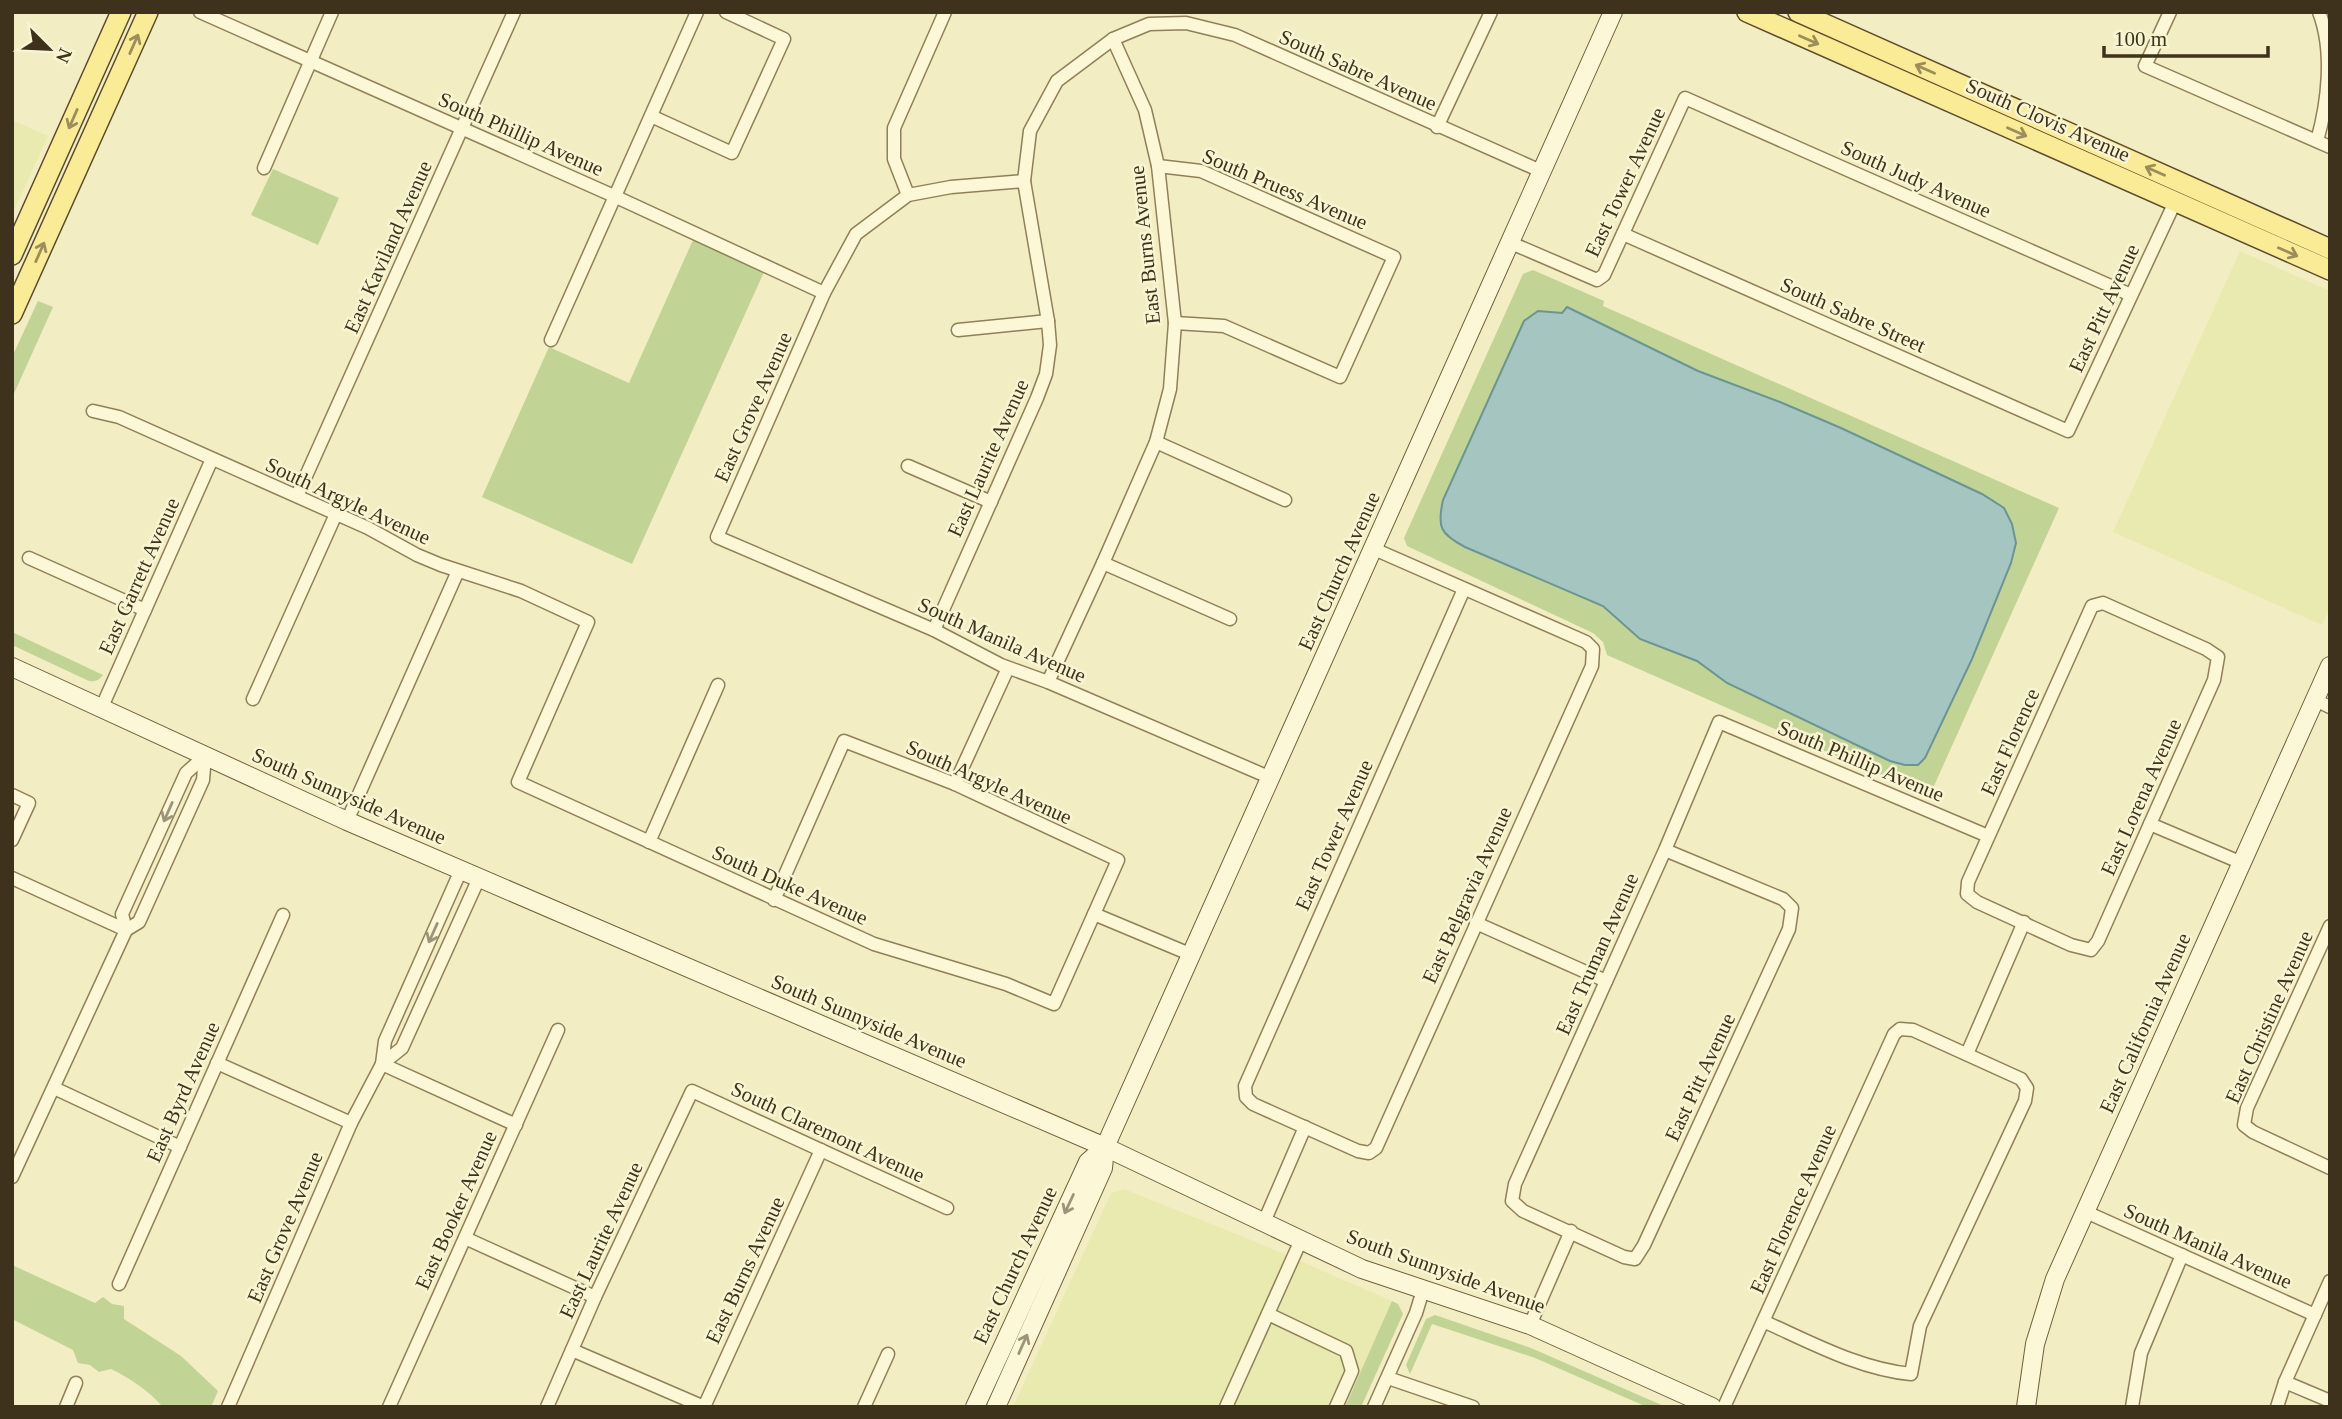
<svg xmlns="http://www.w3.org/2000/svg" width="2342" height="1419" viewBox="0 0 2342 1419" font-family="'Times New Roman',serif">
<style>
.farmland{fill:#e9eaaf}
.green{fill:#c1d395}
.water{fill:#a5c5c1;stroke:#6b9592;stroke-width:2}
.lines{fill:none;stroke-linecap:round;stroke-linejoin:round}
.street-casing{stroke:#907f57;stroke-width:15}
.secondary-casing{stroke:#725f3a;stroke-width:20}
.primary-casing{stroke:#5d4b2c;stroke-width:22}
.street{stroke:#fcf7d7;stroke-width:12}
.secondary{stroke:#fcf7d7;stroke-width:18}
.primary{stroke:#faeb97;stroke-width:19}
.oneway{stroke:#9c8e5a}
.oneway2{stroke:#9d947a}
.labels{text-anchor:middle;stroke-width:5;stroke-linejoin:round;paint-order:stroke}
.street-label{font-size:21px;fill:#3e321d;stroke:#f9f5d3}
</style>
<rect width="100%" height="100%" fill="#f3edc3"/>
<g class="farmland">
<path d="M12,120l36,16 -36,79z"/>
<path d="M2240,251l90,40v317l-8,17 -209,-93z"/>
<path d="M1124,1189l132,53 136,59 -47,106h-332l98,-214z"/>
</g>
<g class="green">
<path d="M273,169l66,29 -21,47 -67,-30z"/>
<path d="M693,240l71,32 -132,292 -150,-67 67,-150 80,36z"/>
<path d="M1533,270l71,31 -1,5 456,202 -130,289 -322,-142 -4,-13 -10,-9 -186,-87 -3,-8 119,-264z"/>
<path d="M38,301l15,6 -41,91v-41z"/>
<path d="M12,632l91,43c-4,5 -7,7 -14,6l-77,-36z"/>
<path d="M12,1265l83,38 8,-6 9,7 12,2v13l57,37 37,35 -7,16h-48c-15,-17 -32,-28 -52,-38l-12,3 -9,-7 -12,-2 -5,-13 -61,-31z"/>
<path d="M1392,1301l6,3 5,10 -42,93h-16z"/>
<path d="M1435,1315l96,33 135,59h-19l-112,-49 -103,-34 -22,50 -4,-9 20,-46z"/>
</g>
<path class="water" d="M1567,307l131,64 82,31 61,26 141,66 22,14 8,16 4,19 -5,20 -39,96 -47,99 -7,7h-13l-15,-4 -163,-78 -30,-22 -57,-22 -37,-33 -138,-59c-25,-13 -28,-20 -22,-47l81,-179 14,-10 24,2z"/>
<g class="lines">
<defs>
<g id="street">
<path d="M200,12l414,184 210,97"/>
<path d="M2170,12l-25,54 185,81"/>
<path d="M651,116l81,37 52,-114 -58,-27"/>
<path d="M1437,127l54,-115"/>
<path d="M2317,141c11,-39 17,-90 2,-129"/>
<path d="M1158,166l43,5 193,86 -54,120 -116,-51 -49,-3"/>
<path d="M264,168l68,-156"/>
<path d="M1024,181l-73,6 -43,8 -52,39 -32,59 -107,244 217,93 67,35 47,17 223,96"/>
<path d="M908,195l-14,-36v-31l51,-116"/>
<path d="M1623,234l445,197 107,-229"/>
<path d="M1511,243l86,37 7,-5 81,-177 446,197"/>
<path d="M958,330l90,-9"/>
<path d="M551,340l146,-328"/>
<path d="M93,411l26,6 249,111 49,27 24,10 80,26 67,31 -70,160 356,162 132,40 48,20 64,-144 -163,-76 -111,-43 -70,159"/>
<path d="M1156,442l129,58"/>
<path d="M908,466l83,36"/>
<path d="M297,496l217,-484"/>
<path d="M1374,549l212,93 7,7 -1,17 -216,482 -7,5 -11,-2 -105,-47 -7,-7 -1,-11 219,-497"/>
<path d="M29,558l116,52"/>
<path d="M1103,563l127,56"/>
<path d="M2103,603l103,46 12,8 -4,23 -116,261 -7,9 -20,-5 -94,-43 -10,-8 1,-12 124,-276z"/>
<path d="M934,630l103,-232 9,-24 4,-29 -2,-24 -24,-140 6,-50 27,-50 56,-42 36,-15 37,-1 49,12 308,137"/>
<path d="M1048,682l55,-119 53,-121 14,-53 5,-66 -17,-157 -13,-56 -32,-71"/>
<path d="M253,699l83,-185"/>
<path d="M2315,700l15,7"/>
<path d="M101,709l111,-250"/>
<path d="M955,784l53,-116"/>
<path d="M12,795l17,8 -17,37"/>
<path d="M347,821l111,-250"/>
<path d="M2150,824l92,39"/>
<path d="M649,842l69,-157"/>
<path d="M1665,850l118,49 9,9 -3,21 -145,316 -9,14 -11,-2 -101,-46 -11,-10 3,-17 150,-334 54,-128 269,114"/>
<path d="M461,870l-76,171 -3,23 20,-16 77,-170"/>
<path d="M12,878l114,52"/>
<path d="M1094,914l98,41"/>
<path d="M1476,923l130,58"/>
<path d="M2330,926l-83,182 -3,17 9,7 77,36"/>
<path d="M126,930l-4,-16 64,-141 19,-17"/>
<path d="M1967,1054l57,-132"/>
<path d="M217,1063l134,60"/>
<path d="M54,1088l126,59"/>
<path d="M12,1177l114,-247 13,-8 64,-142 2,-24"/>
<path d="M2086,1212l229,103"/>
<path d="M1264,1222l41,-95"/>
<path d="M465,1238l130,59"/>
<path d="M119,1284l164,-369"/>
<path d="M1268,1314l78,37 6,20 -16,36"/>
<path d="M1530,1325l41,-94"/>
<path d="M572,1350l132,57"/>
<path d="M1388,1378l85,29"/>
<path d="M2285,1382l45,19"/>
<path d="M66,1407l10,-24"/>
<path d="M228,1407l123,-284 31,-59 134,61"/>
<path d="M389,1407l169,-377"/>
<path d="M547,1407l48,-110 97,-206 255,117"/>
<path d="M704,1407l117,-257"/>
<path d="M864,1407l24,-53"/>
<path d="M1226,1407l75,-167"/>
<path d="M1374,1407l42,-94 7,-23"/>
<path d="M1724,1407l170,-373 6,-5 13,1 108,49 6,9 -2,13 -105,225 -9,48c-52,-5 -101,-32 -148,-53"/>
<path d="M2132,1407l9,-54 41,-98"/>
<path d="M2277,1407l8,-25 45,-101"/>
</g>
<g id="secondary">
<path d="M12,667l335,154 758,326 257,122 168,56 182,82"/>
<path d="M975,1407l113,-245 17,-15"/>
<path d="M996,1407l107,-239 2,-21 508,-1135"/>
<path d="M2026,1407l9,-63 20,-65 275,-613"/>
</g>
<g id="primary">
<path d="M1747,12l583,258"/>
<path d="M1798,12l532,237"/>
<path d="M12,255l109,-243"/>
<path d="M12,314l136,-302"/>
</g>
</defs>
<use href="#street" class="street-casing"/>
<use href="#secondary" class="secondary-casing"/>
<use href="#primary" class="primary-casing"/>
<use href="#street" class="street"/>
<use href="#secondary" class="secondary"/>
<use href="#primary" class="primary"/>
</g>
<defs><path id="oneway-shaft" d="M-6 0H5M1.5-3L5.5 0L1.5 3" fill="none" stroke-width="1.6" stroke-linecap="round" stroke-linejoin="round" transform="scale(1.75)"/></defs>
<g class="oneway">
<use href="#oneway-shaft" transform="translate(1809 40) rotate(24)"/>
<use href="#oneway-shaft" transform="translate(134 44) rotate(-66)"/>
<use href="#oneway-shaft" transform="translate(1925 69) rotate(-156)"/>
<use href="#oneway-shaft" transform="translate(73 119) rotate(114)"/>
<use href="#oneway-shaft" transform="translate(2017 132) rotate(24)"/>
<use href="#oneway-shaft" transform="translate(2155 171) rotate(-156)"/>
<use href="#oneway-shaft" transform="translate(40 252) rotate(-66)"/>
<use href="#oneway-shaft" transform="translate(2288 252) rotate(24)"/>
</g>
<g class="oneway2">
<use href="#oneway-shaft" transform="translate(168 812) rotate(114)"/>
<use href="#oneway-shaft" transform="translate(433 933) rotate(114)"/>
<use href="#oneway-shaft" transform="translate(1069 1204) rotate(115)"/>
<use href="#oneway-shaft" transform="translate(1023 1344) rotate(-66)"/>
</g>
<g class="labels">
<g class="street-label">
<text transform="translate(1358 70) rotate(24)" y="7">South Sabre Avenue</text>
<text transform="translate(2048 120) rotate(24)" y="7">South Clovis Avenue</text>
<text transform="translate(521 134) rotate(24)" y="7">South Phillip Avenue</text>
<text transform="translate(1916 179) rotate(24)" y="7">South Judy Avenue</text>
<text transform="translate(1625 182) rotate(-65)" y="7">East Tower Avenue</text>
<text transform="translate(1285 189) rotate(23)" y="7">South Pruess Avenue</text>
<text transform="translate(1145 245) rotate(-96)" y="7">East Burns Avenue</text>
<text transform="translate(388 247) rotate(-66)" y="7">East Kaviland Avenue</text>
<text transform="translate(2104 308) rotate(-65)" y="7">East Pitt Avenue</text>
<text transform="translate(1853 315) rotate(24)" y="7">South Sabre Street</text>
<text transform="translate(753 407) rotate(-66)" y="7">East Grove Avenue</text>
<text transform="translate(988 458) rotate(-66)" y="7">East Laurite Avenue</text>
<text transform="translate(348 501) rotate(25)" y="7">South Argyle Avenue</text>
<text transform="translate(1339 571) rotate(-66)" y="7">East Church Avenue</text>
<text transform="translate(139 576) rotate(-66)" y="7">East Garrett Avenue</text>
<text transform="translate(1002 640) rotate(24)" y="7">South Manila Avenue</text>
<text transform="translate(2010 742) rotate(-66)" y="7">East Florence</text>
<text transform="translate(1861 761) rotate(23)" y="7">South Phillip Avenue</text>
<text transform="translate(989 782) rotate(24)" y="7">South Argyle Avenue</text>
<text transform="translate(349 796) rotate(24)" y="7">South Sunnyside Avenue</text>
<text transform="translate(2141 797) rotate(-66)" y="7">East Lorena Avenue</text>
<text transform="translate(1334 835) rotate(-66)" y="7">East Tower Avenue</text>
<text transform="translate(790 885) rotate(24)" y="7">South Duke Avenue</text>
<text transform="translate(1467 895) rotate(-66)" y="7">East Belgravia Avenue</text>
<text transform="translate(1597 954) rotate(-66)" y="7">East Truman Avenue</text>
<text transform="translate(2269 1017) rotate(-66)" y="7">East Christine Avenue</text>
<text transform="translate(869 1021) rotate(23)" y="7">South Sunnyside Avenue</text>
<text transform="translate(2145 1023) rotate(-66)" y="7">East California Avenue</text>
<text transform="translate(1700 1077) rotate(-65)" y="7">East Pitt Avenue</text>
<text transform="translate(183 1092) rotate(-66)" y="7">East Byrd Avenue</text>
<text transform="translate(828 1132) rotate(25)" y="7">South Claremont Avenue</text>
<text transform="translate(1793 1209) rotate(-66)" y="7">East Florence Avenue</text>
<text transform="translate(456 1210) rotate(-66)" y="7">East Booker Avenue</text>
<text transform="translate(285 1227) rotate(-67)" y="7">East Grove Avenue</text>
<text transform="translate(601 1240) rotate(-65)" y="7">East Laurite Avenue</text>
<text transform="translate(2208 1246) rotate(24)" y="7">South Manila Avenue</text>
<text transform="translate(1015 1265) rotate(-65)" y="7">East Church Avenue</text>
<text transform="translate(745 1270) rotate(-65)" y="7">East Burns Avenue</text>
<text transform="translate(1446 1271) rotate(20)" y="7">South Sunnyside Avenue</text>
</g>
</g>
<rect width="2342" height="1419" fill="none" stroke="#3e321d" stroke-width="28"/>
<g transform="translate(49 49) rotate(114)" stroke="#f9f5d3" stroke-width="5" paint-order="stroke">
<path d="M0-5L12 26L0 18L-12 26Z" fill="#3e321d"/>
<text y="-10" font-size="19" font-weight="bold" text-anchor="middle" fill="#3e321d">N</text>
</g>
<path d="M2104 46v10h164v-10" fill="none" stroke="#3e321d" stroke-width="3.5"/>
<text x="2114" y="46" font-size="21" fill="#3e321d" stroke="#f9f5d3" stroke-width="5" paint-order="stroke">100 m</text>
</svg>
